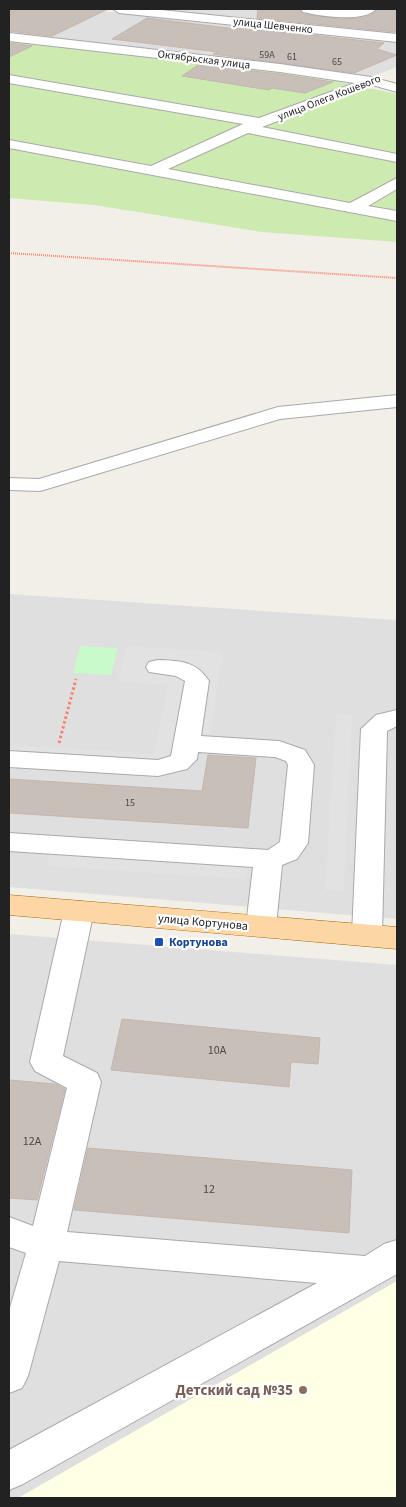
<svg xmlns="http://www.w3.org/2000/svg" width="406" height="1507" viewBox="0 0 406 1507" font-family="'Source Sans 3',sans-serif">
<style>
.residential{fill:#e0dfdf}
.education{fill:#ffffe5}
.grass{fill:#cdebb0}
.park{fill:#c8facc}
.parking{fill:#e2e2e2}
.building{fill:#c7bfb8;stroke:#c4b6ab}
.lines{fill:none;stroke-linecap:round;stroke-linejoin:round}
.minor-casing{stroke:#a9a9a9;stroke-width:2}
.major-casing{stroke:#a06b00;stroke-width:1}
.path-far1{stroke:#fa8072;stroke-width:2;stroke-dasharray:1 1;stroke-linecap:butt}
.path{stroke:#fa8072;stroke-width:3;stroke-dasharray:2.5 2.5;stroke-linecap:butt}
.minor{fill:#fff;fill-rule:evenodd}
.major{fill:#fcd6a4;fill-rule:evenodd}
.transit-dot{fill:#1a4fb4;stroke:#fff;stroke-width:2}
.education-dot{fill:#8d6e63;stroke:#fff;stroke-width:2}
.labels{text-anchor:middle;stroke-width:4.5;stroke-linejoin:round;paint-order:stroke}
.number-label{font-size:10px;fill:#4b4948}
.far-street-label{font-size:11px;fill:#222;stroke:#fff}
.street-label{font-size:12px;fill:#222;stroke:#fff}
.transit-label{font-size:12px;font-weight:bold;fill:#164399;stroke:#fff;text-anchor:start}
.near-number-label{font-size:12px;fill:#4b4948}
.near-education-label{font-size:15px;font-weight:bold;fill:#785e54;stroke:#fff;text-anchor:end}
</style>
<rect width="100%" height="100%" fill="#f2efe9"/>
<g class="residential">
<path d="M9,9h73l315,33v25l-34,13 -354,-41z"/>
<path d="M101,9h296v31l-35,-4z"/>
<path d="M9,594l388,26v299l-388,-32z"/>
<path d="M9,934l388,31v533h-388z"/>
</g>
<path class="education" d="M397,1281v217h-379z"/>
<path class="grass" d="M9,41l240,27 97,15 51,11v148l-135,-10 -168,-27 -85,-7z"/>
<path class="park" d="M80,646l38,2 -7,27 -38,-2z"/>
<g class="parking">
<path d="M126,646l97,6 -14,88 -35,-2 -5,26 -160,-10v-9l145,9 14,-69 -50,-4z"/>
<path d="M336,714l16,1 -8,176 -19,-1z"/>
<path d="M49,853l199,15 -2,11 -200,-13z"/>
</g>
<g class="building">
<path d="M9,9h99l-56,27 -43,-5z"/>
<path d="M258,9h41l4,5 38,5 21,-1 9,-3 7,-6h19v21l-2,2 -138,-14z"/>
<path d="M147,18l89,11 2,-2 146,16 -7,6 20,6 -43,18 -141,-19 5,-2 -106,-13z"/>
<path d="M9,43l23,3 -23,11z"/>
<path d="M198,65l82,9 53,8 -28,11 -33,-5 -3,2 -87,-14z"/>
<path d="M208,755l48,3 -8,70 -239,-15v-34l193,12z"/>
<path d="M122,1019l198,19 -2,26 -27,-2 -2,25 -178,-17z"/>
<path d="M9,1080l46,4 10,5 -28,111 -28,-2z"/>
<path d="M88,1148l264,22 -3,63 -275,-23z"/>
</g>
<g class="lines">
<defs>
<g id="minor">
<path d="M113,9h38l246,25v8l-278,-29z"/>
<path d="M301,9h75c-13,14 -56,7 -73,3z"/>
<path d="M9,33l271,31 91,13 26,7v8l-25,-7 -110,42 135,27v8l-149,-29 -80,36 182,34 47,-25v11l-29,17 29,5v10l-388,-73v-8l142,26 92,-42 -234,-41v-8l250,43 96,-35 -75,-11 -271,-31z"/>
<path d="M397,395v12l-117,12 -233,70 -7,2 -31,-1v-12l30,1 239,-72z"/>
<path d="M158,660c23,1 38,1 51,21l-8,55 78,5 26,9 9,15 -6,78 -11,16 -15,6 -6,61 -5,7 -10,3 -10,-3 -5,-7 7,-59 -244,-16v-18l259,17 12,-8 8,-77 -2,-4 -11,-4 -77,-5 -1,7 -10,10 -29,7 -149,-9v-16l149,9 13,-4 14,-75 -9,-5 -27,-4 -3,-5 3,-5z"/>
<path d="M397,710v16l-10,5 -5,204 -4,7 -11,3 -11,-3 -4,-7 9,-206 15,-14z"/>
<path d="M79,901l10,3 5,7 -31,145 34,17 4,9 -34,150 298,24 19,-12 13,-4v34l-374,210 -14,6v-40l308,-167 -258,-22 -31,115 -6,12 -13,5v-82l17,-58 -17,-6v-30l24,9 34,-138 -32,-17 -5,-9 34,-151 5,-7z"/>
</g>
<path id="major" d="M9,895l388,32v22l-388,-34z"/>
</defs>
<use href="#minor" class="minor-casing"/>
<use href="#major" class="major-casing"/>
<path class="path-far1" d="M9,253l388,25"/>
<path class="path" d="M59,743l17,-64"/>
<use href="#minor" class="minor"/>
<use href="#major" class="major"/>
</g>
<rect class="transit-dot" x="154" y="937" width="10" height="10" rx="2.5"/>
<circle class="education-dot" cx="303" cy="1390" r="5"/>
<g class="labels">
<g class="number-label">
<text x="267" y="58">59А</text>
<text x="292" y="60">61</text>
<text x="337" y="65">65</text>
<text x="130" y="806">15</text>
</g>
<g class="far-street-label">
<text transform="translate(273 25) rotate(6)" y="4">улица Шевченко</text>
<text transform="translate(204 59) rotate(7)" y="4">Октябрьская улица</text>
<text transform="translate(329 97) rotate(-21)" y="4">улица Олега Кошевого</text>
</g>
<g class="street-label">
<text transform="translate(203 922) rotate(5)" y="4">улица Кортунова</text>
</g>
<g class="transit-label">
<text x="169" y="946">Кортунова</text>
</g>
<g class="near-number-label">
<text x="217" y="1054">10А</text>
<text x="32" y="1145">12А</text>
<text x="209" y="1193">12</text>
</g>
<g class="near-education-label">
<text x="293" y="1395">Детский сад №35</text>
</g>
</g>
<rect width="406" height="1507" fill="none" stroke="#222222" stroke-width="20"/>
</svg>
